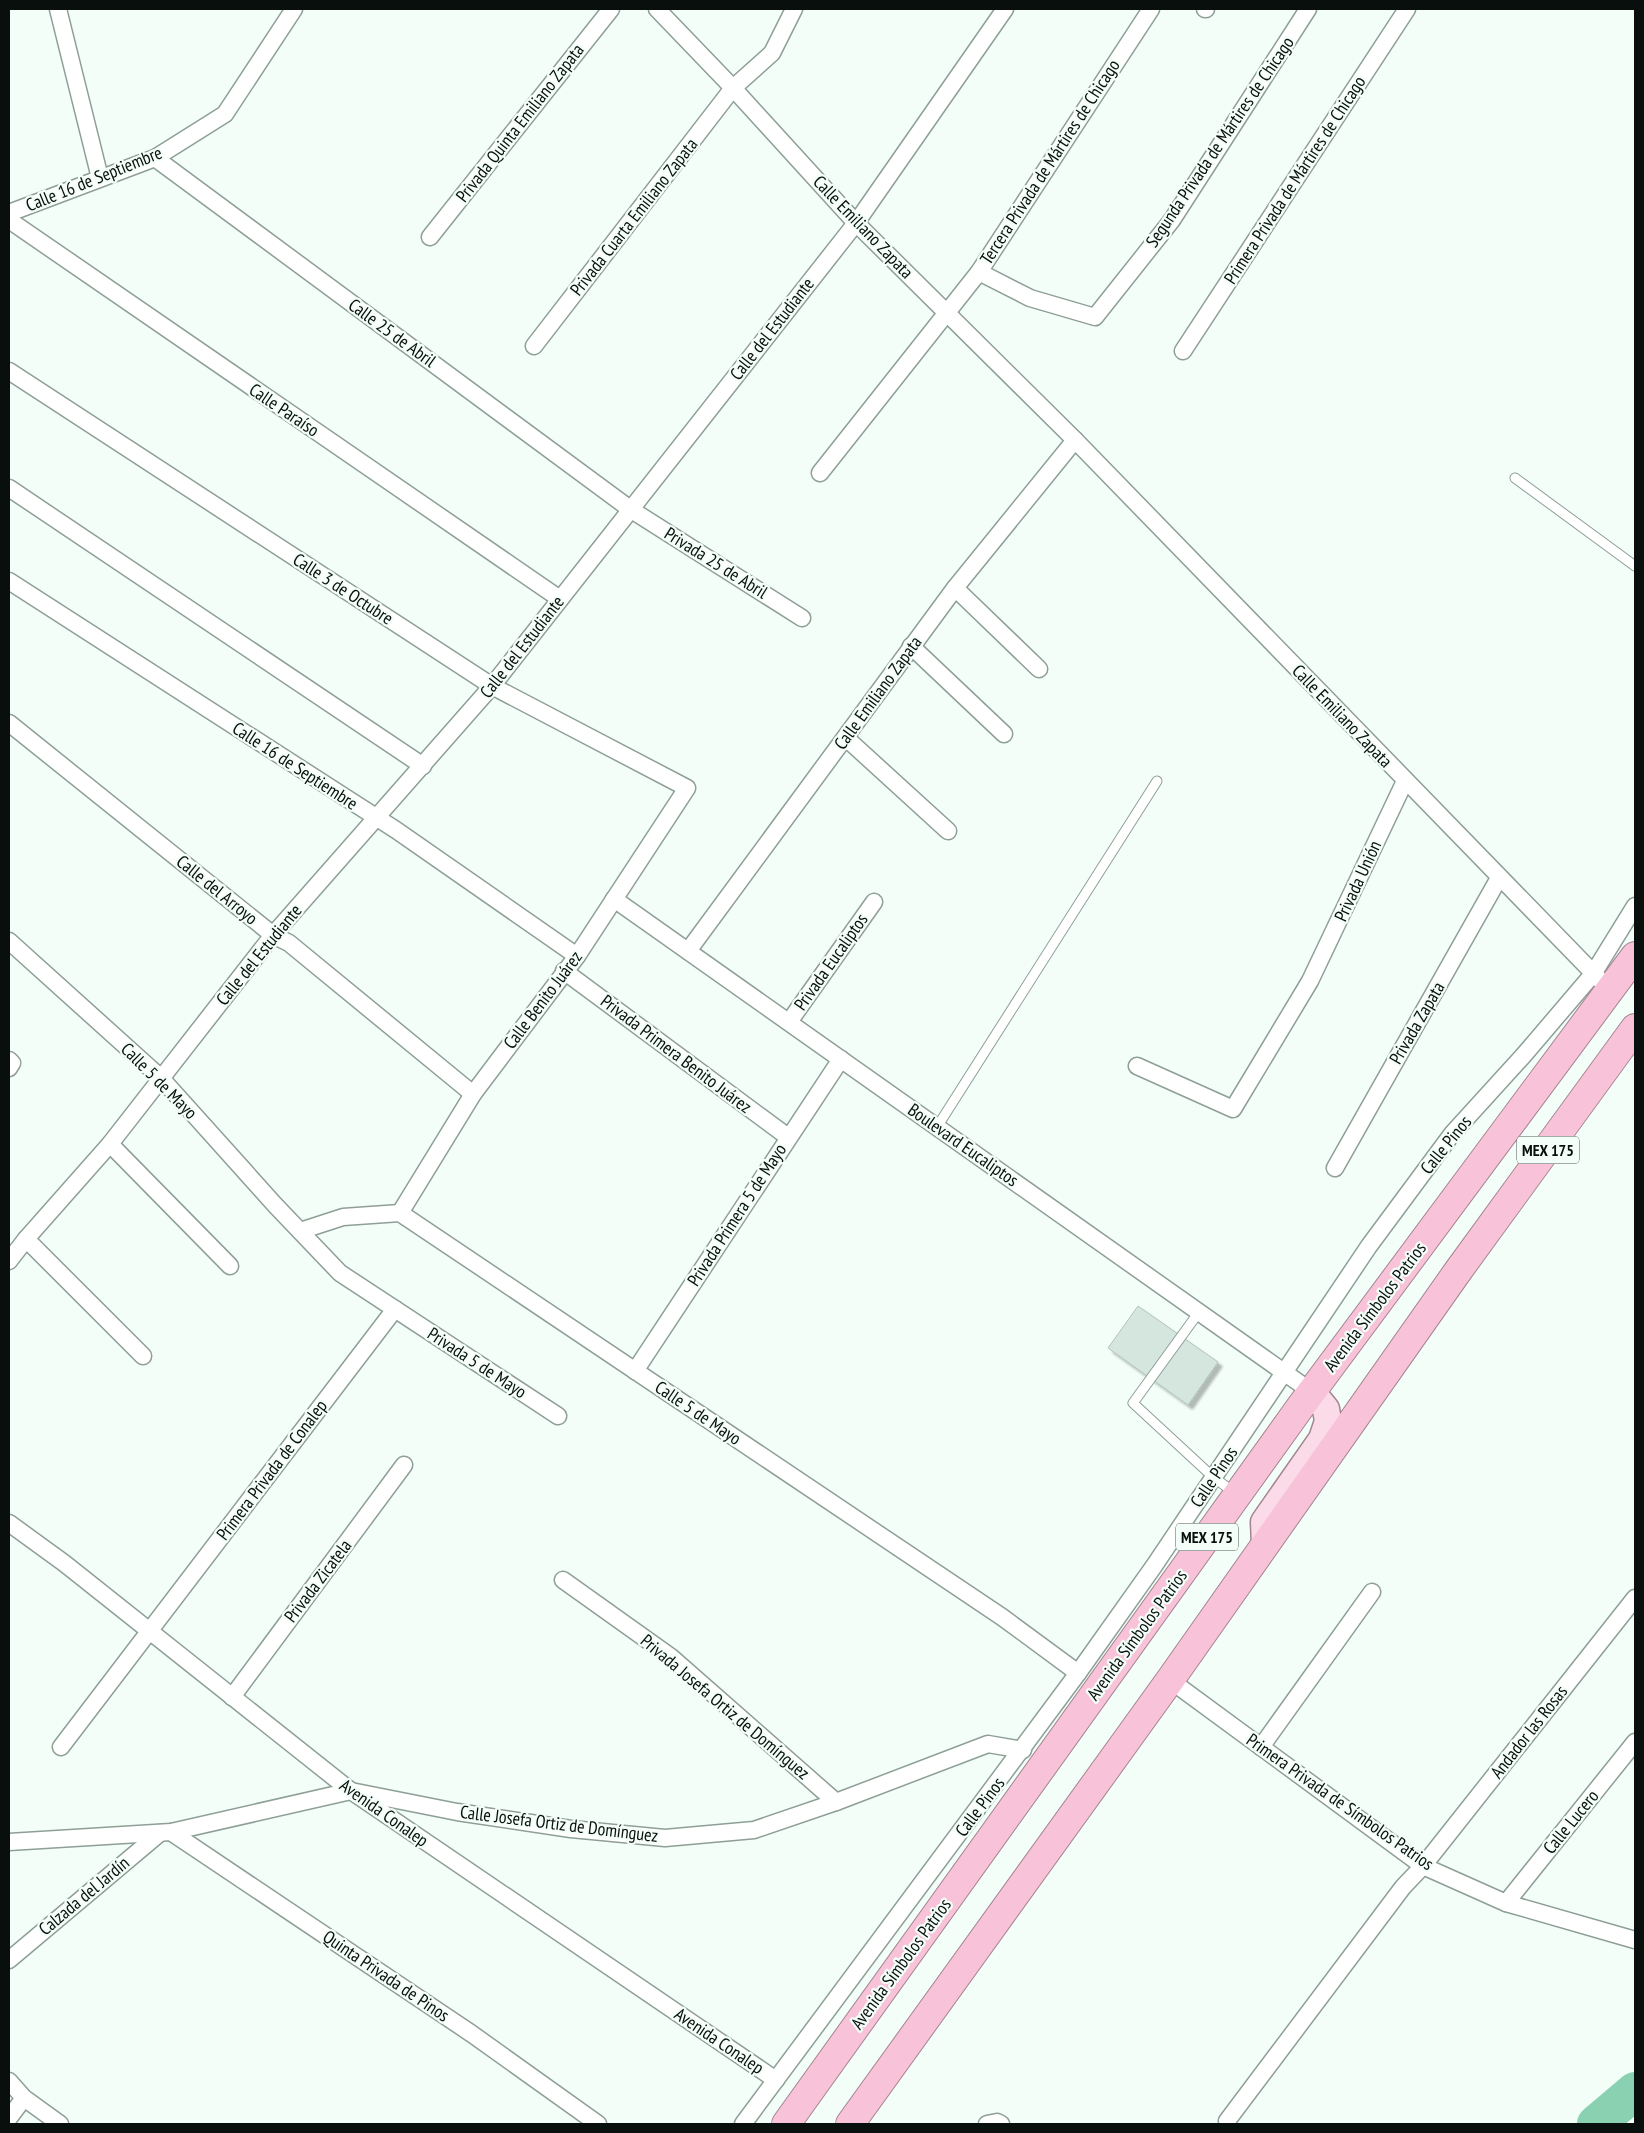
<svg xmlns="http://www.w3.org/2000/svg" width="1644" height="2133" viewBox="0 0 1644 2133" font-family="'PT Sans Narrow',sans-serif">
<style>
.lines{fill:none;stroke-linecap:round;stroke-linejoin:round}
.river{stroke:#89d1b1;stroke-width:38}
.building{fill:#d4e6dd;stroke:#b1c3ba;filter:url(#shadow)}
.lane-casing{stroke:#8e9f96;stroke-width:11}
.street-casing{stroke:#8e9f96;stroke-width:19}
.primary-casing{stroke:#a48491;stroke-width:29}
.highway-casing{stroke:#a48491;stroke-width:30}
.lane{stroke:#fff;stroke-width:9}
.street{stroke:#fff;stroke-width:16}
.primary{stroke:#fbdbe8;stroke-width:26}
.highway{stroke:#f8c3d8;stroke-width:28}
.labels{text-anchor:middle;stroke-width:4.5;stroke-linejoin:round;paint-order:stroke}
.shield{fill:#f3fef9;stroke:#4f5753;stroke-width:1}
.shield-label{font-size:16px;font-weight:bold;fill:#090f0c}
.street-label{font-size:18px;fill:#090f0c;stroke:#f3fef9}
</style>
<defs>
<filter id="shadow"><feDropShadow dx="4.5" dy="4.5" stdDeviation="1" flood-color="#0004"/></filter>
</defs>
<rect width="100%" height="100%" fill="#f3fef9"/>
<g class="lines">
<path class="river" d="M1596,2124l39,-33"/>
</g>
<path class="building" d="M1138,1306l80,56 -30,43 -80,-57z"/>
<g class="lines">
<defs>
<g id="lane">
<path d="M1515,478l120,88"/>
<path d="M937,1127l220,-346"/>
<path d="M1199,1312l-66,91 80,74 22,16"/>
</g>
<g id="street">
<path d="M58,9l42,169"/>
<path d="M657,9l76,79 123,135 219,217 526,541"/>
<path d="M1205,9h1"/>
<path d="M155,158l475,351 172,109"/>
<path d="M9,213l146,-55 70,-44 69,-105"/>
<path d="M9,220l551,379"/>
<path d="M430,237l181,-228"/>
<path d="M979,272l51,26 65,19 77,-97 136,-211"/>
<path d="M534,346l199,-258 39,-35 22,-44"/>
<path d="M1183,351l224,-342"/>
<path d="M9,371l483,315 195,102 -110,168 -104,138 -73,119"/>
<path d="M820,473l159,-201 172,-263"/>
<path d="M9,488l414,278"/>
<path d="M9,581l387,249 181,126"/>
<path d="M955,588l84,81"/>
<path d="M911,646l93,88"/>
<path d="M9,723l264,212 16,8 184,151"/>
<path d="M846,738l102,93"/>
<path d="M614,899l698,493"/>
<path d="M9,941l152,137 114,127 65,68 218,143"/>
<path d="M688,951l267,-363 120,-148"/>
<path d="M564,971l224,166"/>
<path d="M789,1022l85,-120"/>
<path d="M9,1060l3,3 -3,5"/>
<path d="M1137,1066l96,43 77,-128 95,-200"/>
<path d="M110,1144l120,122"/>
<path d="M1335,1168l164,-290"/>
<path d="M300,1231l43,-14 57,-4 602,404 76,56"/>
<path d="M26,1239l117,117"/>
<path d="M9,1261l17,-22 84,-95 163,-209 219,-249 364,-463 149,-214"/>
<path d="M635,1371l206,-312"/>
<path d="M9,1523l55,40 287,228 425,289"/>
<path d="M563,1580l108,77 165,145"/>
<path d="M1170,1680l253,186 83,37 129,37"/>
<path d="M232,1697l172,-232"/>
<path d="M61,1747l334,-438"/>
<path d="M1261,1747l111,-155"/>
<path d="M171,1832l301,202 126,90"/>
<path d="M9,1842l162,-10 180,-41 106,21 114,17 94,9 89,-8 82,-28 152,-58 35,6"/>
<path d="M1506,1903l129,-161"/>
<path d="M9,1960l151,-127"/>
<path d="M9,2081l15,17 36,26"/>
<path d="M9,2118l15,-20"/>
<path d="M1227,2121l176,-234 20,-21 212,-268"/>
<path d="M743,2124l335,-451 76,-107 215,-320 83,-112 71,-78 70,-82 42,-68"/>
<path d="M987,2124l10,-2 4,2"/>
</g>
<path id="primary" d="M1265,1545l-1,-23 58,-83 6,-18 -2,-12 -14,-17"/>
<g id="highway">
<path d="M786,2124l515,-718 334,-450"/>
<path d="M850,2124l320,-444 288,-409 177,-243"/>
</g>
</defs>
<use href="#lane" class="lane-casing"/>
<use href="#street" class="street-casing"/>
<use href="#primary" class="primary-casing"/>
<use href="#highway" class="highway-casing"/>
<use href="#lane" class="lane"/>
<use href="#street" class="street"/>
<use href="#primary" class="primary"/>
<use href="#highway" class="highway"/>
</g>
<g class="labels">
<g class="shield">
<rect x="1517" y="1136.5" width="62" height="27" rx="4"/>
<rect x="1176" y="1523.5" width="62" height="27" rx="4"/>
</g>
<g class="shield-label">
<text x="1548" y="1156">MEX 175</text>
<text x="1207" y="1543">MEX 175</text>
</g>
<g class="street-label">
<text transform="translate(520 123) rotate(-52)" y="6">Privada Quinta Emiliano Zapata</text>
<text transform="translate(1220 142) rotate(-56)" y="6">Segunda Privada de Mártires de Chicago</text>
<text transform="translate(1050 162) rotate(-57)" y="6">Tercera Privada de Mártires de Chicago</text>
<text transform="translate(94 179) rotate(-22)" y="6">Calle 16 de Septiembre</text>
<text transform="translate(1295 180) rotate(-57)" y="6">Primera Privada de Mártires de Chicago</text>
<text transform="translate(634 217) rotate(-52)" y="6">Privada Cuarta Emiliano Zapata</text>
<text transform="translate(863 227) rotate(46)" y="6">Calle Emiliano Zapata</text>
<text transform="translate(772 329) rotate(-52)" y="6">Calle del Estudiante</text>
<text transform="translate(392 333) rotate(36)" y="6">Calle 25 de Abril</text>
<text transform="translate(284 410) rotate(34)" y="6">Calle Paraíso</text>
<text transform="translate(716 563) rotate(32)" y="6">Privada 25 de Abril</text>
<text transform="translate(343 589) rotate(33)" y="6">Calle 3 de Octubre</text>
<text transform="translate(522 647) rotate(-52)" y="6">Calle del Estudiante</text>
<text transform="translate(878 693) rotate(-54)" y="6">Calle Emiliano Zapata</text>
<text transform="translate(1342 716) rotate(46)" y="6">Calle Emiliano Zapata</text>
<text transform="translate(295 766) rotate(33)" y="6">Calle 16 de Septiembre</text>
<text transform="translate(1358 881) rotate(-65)" y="6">Privada Unión</text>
<text transform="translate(217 890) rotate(39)" y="6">Calle del Arroyo</text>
<text transform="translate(259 955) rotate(-51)" y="6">Calle del Estudiante</text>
<text transform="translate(831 962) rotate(-55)" y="6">Privada Eucaliptos</text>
<text transform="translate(543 1000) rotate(-53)" y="6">Calle Benito Juárez</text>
<text transform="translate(1417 1023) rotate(-60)" y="6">Privada Zapata</text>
<text transform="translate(676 1054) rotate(37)" y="6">Privada Primera Benito Juárez</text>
<text transform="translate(159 1081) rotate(45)" y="6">Calle 5 de Mayo</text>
<text transform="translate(963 1145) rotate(35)" y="6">Boulevard Eucaliptos</text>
<text transform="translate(1446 1145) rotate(-51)" y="6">Calle Pinos</text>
<text transform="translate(737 1215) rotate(-57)" y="6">Privada Primera 5 de Mayo</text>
<text transform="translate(1375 1307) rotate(-53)" y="6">Avenida Símbolos Patrios</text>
<text transform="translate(477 1363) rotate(33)" y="6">Privada 5 de Mayo</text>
<text transform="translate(698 1413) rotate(34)" y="6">Calle 5 de Mayo</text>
<text transform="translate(272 1470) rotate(-53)" y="6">Primera Privada de Conalep</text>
<text transform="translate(1214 1477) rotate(-56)" y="6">Calle Pinos</text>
<text transform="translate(318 1581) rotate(-53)" y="6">Privada Zicatela</text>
<text transform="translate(1137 1635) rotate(-54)" y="6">Avenida Símbolos Patrios</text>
<text transform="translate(725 1707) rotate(40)" y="6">Privada Josefa Ortiz de Domínguez</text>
<text transform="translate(1529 1732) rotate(-52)" y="6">Andador las Rosas</text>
<text transform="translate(1340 1802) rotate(35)" y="6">Primera Privada de Símbolos Patrios</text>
<text transform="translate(980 1807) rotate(-53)" y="6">Calle Pinos</text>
<text transform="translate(384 1813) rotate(35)" y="6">Avenida Conalep</text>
<text transform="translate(1571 1822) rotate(-51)" y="6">Calle Lucero</text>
<text transform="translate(559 1824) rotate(7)" y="6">Calle Josefa Ortiz de Domínguez</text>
<text transform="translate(84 1896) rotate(-40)" y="6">Calzada del Jardín</text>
<text transform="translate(901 1964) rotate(-54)" y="6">Avenida Símbolos Patrios</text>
<text transform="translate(386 1976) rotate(34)" y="6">Quinta Privada de Pinos</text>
<text transform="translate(719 2041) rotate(34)" y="6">Avenida Conalep</text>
</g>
</g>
<rect width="1644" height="2133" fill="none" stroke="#090f0c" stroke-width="20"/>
</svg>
